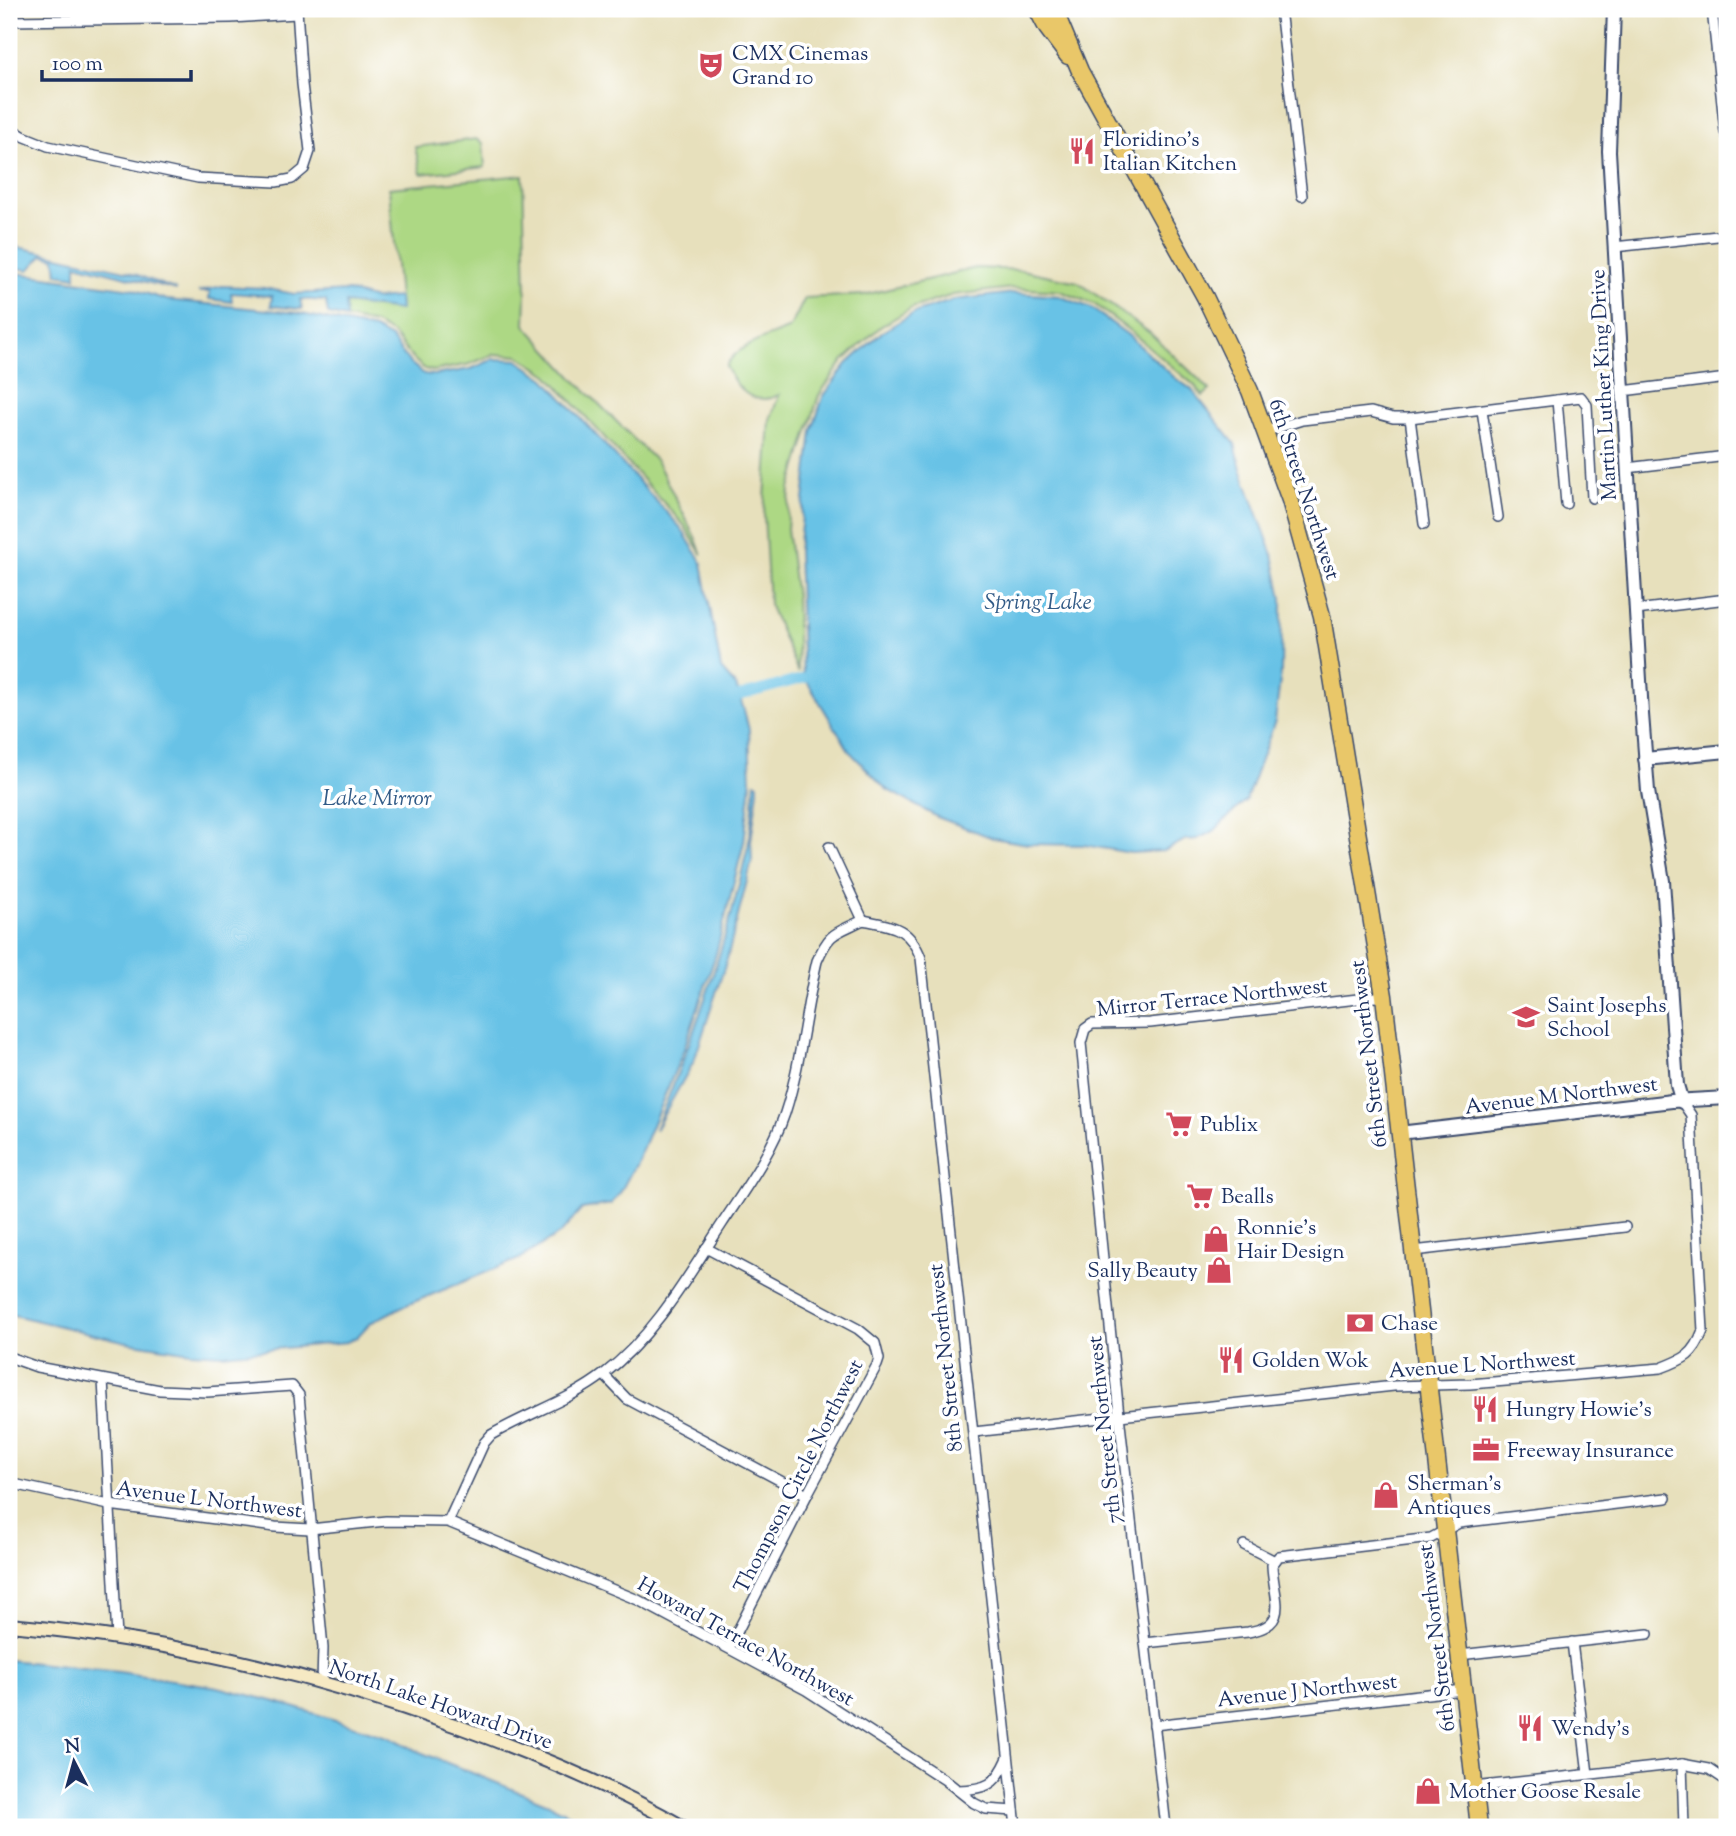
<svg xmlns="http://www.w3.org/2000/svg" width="1736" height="1836" viewBox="0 0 1736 1836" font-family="'Sorts Mill Goudy',serif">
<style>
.green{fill:#add884;stroke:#648471;stroke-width:2}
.water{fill:#68c2e6;stroke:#4278a2;stroke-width:2}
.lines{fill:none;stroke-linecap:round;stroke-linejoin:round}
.canal{stroke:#68c2e6;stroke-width:10}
.minor-casing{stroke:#3a4a6c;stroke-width:12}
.tertiary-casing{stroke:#3a4a6c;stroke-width:16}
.secondary-casing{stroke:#3a4a6c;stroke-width:16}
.trunk-casing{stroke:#3a4a6c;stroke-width:19}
.minor{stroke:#fff;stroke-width:9}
.tertiary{stroke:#fff;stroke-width:12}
.secondary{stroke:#f6e9c3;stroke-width:12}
.trunk{stroke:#e9c769;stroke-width:16}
.labels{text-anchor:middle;stroke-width:7;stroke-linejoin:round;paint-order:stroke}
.poi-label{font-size:21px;fill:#1b2f5e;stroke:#fff;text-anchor:start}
.street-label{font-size:21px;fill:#1b2f5e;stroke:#fff}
.water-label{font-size:23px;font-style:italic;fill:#325b87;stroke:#fff}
</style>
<rect width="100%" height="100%" fill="#fff"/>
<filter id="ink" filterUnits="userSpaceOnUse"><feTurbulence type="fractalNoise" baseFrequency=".0143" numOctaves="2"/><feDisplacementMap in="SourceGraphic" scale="14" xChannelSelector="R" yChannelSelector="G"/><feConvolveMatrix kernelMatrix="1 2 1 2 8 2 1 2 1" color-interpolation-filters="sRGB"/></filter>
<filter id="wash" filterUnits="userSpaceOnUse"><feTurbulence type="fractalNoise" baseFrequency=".00686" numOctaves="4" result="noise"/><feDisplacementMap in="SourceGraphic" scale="28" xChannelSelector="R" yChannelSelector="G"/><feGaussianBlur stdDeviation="1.57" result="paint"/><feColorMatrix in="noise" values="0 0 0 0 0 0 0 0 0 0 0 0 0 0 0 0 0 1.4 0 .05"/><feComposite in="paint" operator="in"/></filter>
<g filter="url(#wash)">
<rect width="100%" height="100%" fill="#e7e0bc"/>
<g class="green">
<path d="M476,139l7,4 2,24 -64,7 -6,-27z"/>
<path d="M523,175l3,117 -1,33 49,54 83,83 39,77 6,16 -18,-30 -136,-150 -29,-19 -25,-2 -24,10 -37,7 -8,-2 -13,-11 -19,-24 -18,-10 -29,-6 -1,-15 55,6 -11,-121z"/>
<path d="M976,268l46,2 56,12 72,51 60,57 -7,6 -9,-11 -64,-54 -36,-27 -34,-13 -47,-3 -60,7 -41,13 -32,19 -36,33 -25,35 -29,94 -3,40 9,68 2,75 -29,-68 -5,-89 6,-95 9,-25c-26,12 -42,-5 -53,-29 12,-22 42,-28 64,-38l15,-30 59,-3z"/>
</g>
<g class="water">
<path d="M9,245l120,27 48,18 -101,-26v13l-19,-3 -2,-16 -12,-3 -14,15 -20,-3z"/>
<path d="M9,272l123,17 35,11 130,13 77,16 17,9 18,24 15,12 10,1 37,-6 23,-10 23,1 28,19 136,149 21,35 19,106 15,17 8,24 5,20 2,54 -7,58 -28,112 -33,98 -46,109 -17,32 -9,11 -29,5 -21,24 -42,26 -120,49 -29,15 -13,14 -10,5 -125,12 -31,-2 -64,-10 -118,-28z"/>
<path d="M222,286l42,2 30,6 53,-3 28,8 24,-2 1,13 -55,-7 1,15 -18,-4 -2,-13 -26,-2 2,10 -31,-3 1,-10 -41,-3 1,9 -23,-3 1,-7h-12z"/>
<path d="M1014,293l45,3 32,12 37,27 47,43 16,11 44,55 6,25 32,86 9,43 -1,74 -6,49 -29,79 -32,31 -17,8 -12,1 -21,11 -33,2 -47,-8 -56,-1 -35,-6 -56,-21 -51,-28 -36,-37 -47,-77 -5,-124 14,-120 11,-34 24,-33 35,-32 32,-19 40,-13z"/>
<path d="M755,782l3,2v6l-7,51 1,20 -25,98 -33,102 -39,69c38,-92 72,-186 93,-284 4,-21 5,-43 7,-64z"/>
<path d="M9,1660l110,12 99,15 62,16 111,34 24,13 134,54 46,23h-586z"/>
</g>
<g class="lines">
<path class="canal" d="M739,696l66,-18"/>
</g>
</g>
<g filter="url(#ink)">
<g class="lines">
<defs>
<g id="minor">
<path d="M1280,9l22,187"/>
<path d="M1712,9l13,123 2,4"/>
<path d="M9,21l222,-3 66,-4"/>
<path d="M9,127l14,9 25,10 150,32 78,4 16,-3 12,-10 6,-18 -8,-67 -5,-75"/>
<path d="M1614,247l113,-12"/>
<path d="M1623,391l104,-13"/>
<path d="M1557,400l9,104"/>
<path d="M1482,410l16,107"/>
<path d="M1410,418l14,106"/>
<path d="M1267,431l35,-11 69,-8 22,6h17l171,-21 6,8 5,93"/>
<path d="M1627,468l100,-12"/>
<path d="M1636,610l91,-11"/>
<path d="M829,847l34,73"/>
<path d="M863,920c30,6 46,7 58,38l95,869"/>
<path d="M706,1248l152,81 17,14 4,16 -2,6 -70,130 -78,153"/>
<path d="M1413,1251l212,-24"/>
<path d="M9,1357l28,10 123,23 47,2 85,-6 7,9 24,253 -1,35"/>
<path d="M604,1375l23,24 180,96"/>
<path d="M103,1380l14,258"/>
<path d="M974,1432l420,-46 76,-2 191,-16c24,-9 33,-13 42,-37l-12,-216 -9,-13"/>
<path d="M9,1483l100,22 166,22 35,2 76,-8 62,1 190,78 168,90 139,90 29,23 12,6 28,2"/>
<path d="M448,1522l36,-79 7,-8c37,-22 80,-35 113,-61 51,-39 84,-98 118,-150 23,-35 50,-72 63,-111 16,-49 20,-102 32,-152 13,-30 18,-27 46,-41"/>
<path d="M1244,1545l31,16"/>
<path d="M1572,1642l16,132"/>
<path d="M1145,1643l103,-11c44,-7 25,-34 24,-67l7,-9 152,-18 28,-15 207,-25"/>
<path d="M1459,1655l189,-21"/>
<path d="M1154,1725l309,-35"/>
<path d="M1682,1764l2,63"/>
<path d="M1474,1787l208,-23 27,5 18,12"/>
<path d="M958,1790c29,-1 38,-5 50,-32"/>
<path d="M1166,1827l-47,-412 -38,-372 4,-14 7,-5 58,-1 234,-27"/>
</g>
<g id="tertiary">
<path d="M1614,9l-5,142 33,563 6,77 15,90 14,204 5,17"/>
<path d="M1645,759l82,-8"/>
<path d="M1399,1133l273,-32 55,-3"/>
</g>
<path id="secondary" d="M9,1625c152,13 304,49 448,101 77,28 155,60 226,101"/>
<g id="trunk">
<path d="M1037,9l10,19 21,28"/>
<path d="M1054,9l26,62 125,226 45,94 40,109 32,116 62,380 95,831"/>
</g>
</defs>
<use href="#minor" class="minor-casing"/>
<use href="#tertiary" class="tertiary-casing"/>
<use href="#secondary" class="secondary-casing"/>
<use href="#trunk" class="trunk-casing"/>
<use href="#minor" class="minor"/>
<use href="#tertiary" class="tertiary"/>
<use href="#secondary" class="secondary"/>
<use href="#trunk" class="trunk"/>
</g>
</g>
<defs>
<symbol id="theatre-bare" viewBox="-9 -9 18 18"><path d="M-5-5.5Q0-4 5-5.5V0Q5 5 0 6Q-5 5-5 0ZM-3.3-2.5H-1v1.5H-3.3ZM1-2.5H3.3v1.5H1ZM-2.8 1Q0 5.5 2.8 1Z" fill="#d1495b" stroke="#fff" stroke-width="2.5" paint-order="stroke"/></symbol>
<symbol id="restaurant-bare" viewBox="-9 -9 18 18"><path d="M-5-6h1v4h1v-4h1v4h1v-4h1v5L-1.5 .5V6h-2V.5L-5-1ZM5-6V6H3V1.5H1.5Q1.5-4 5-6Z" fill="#d1495b" stroke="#fff" stroke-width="2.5" paint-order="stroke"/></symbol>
<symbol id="school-bare" viewBox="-9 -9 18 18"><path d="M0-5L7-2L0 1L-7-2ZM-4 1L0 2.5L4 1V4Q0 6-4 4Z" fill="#d1495b" stroke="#fff" stroke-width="2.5" paint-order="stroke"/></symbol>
<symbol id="supermarket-bare" viewBox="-9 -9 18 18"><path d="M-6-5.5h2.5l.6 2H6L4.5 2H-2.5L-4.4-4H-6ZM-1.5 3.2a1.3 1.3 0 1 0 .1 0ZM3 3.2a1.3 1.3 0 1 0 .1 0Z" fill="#d1495b" stroke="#fff" stroke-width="2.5" paint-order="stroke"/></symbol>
<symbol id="shop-bare" viewBox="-9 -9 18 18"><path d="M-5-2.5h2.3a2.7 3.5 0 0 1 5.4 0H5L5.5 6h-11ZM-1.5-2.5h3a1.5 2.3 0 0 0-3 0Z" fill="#d1495b" stroke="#fff" stroke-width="2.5" paint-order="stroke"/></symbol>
<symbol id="bank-bare" viewBox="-9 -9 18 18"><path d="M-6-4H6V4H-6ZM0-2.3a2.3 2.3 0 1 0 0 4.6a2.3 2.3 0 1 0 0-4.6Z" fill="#d1495b" stroke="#fff" stroke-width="2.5" paint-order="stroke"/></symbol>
<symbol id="office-bare" viewBox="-9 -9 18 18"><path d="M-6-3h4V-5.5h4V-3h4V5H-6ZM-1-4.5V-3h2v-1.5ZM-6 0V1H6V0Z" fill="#d1495b" stroke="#fff" stroke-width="2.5" paint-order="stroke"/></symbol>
</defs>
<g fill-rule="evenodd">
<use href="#theatre-bare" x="692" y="46" width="38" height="38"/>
<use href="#restaurant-bare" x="1063" y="132" width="38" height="38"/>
<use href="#school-bare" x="1507" y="998" width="38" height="38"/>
<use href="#supermarket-bare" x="1160" y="1105" width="38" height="38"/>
<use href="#supermarket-bare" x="1181" y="1177" width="38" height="38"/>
<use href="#shop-bare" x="1197" y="1220" width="38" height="38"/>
<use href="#shop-bare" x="1200" y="1251" width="38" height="38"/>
<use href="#bank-bare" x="1341" y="1304" width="38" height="38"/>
<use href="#restaurant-bare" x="1212" y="1341" width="38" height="38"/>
<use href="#restaurant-bare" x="1466" y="1390" width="38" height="38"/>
<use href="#office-bare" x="1467" y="1431" width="38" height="38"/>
<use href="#shop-bare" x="1367" y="1476" width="38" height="38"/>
<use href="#restaurant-bare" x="1511" y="1709" width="38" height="38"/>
<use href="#shop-bare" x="1409" y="1772" width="38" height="38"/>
</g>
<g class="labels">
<g class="poi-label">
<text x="732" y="60">CMX Cinemas<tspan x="732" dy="24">Grand 10</tspan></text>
<text x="1103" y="146">Floridino’s<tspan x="1103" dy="24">Italian Kitchen</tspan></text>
<text x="1547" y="1012">Saint Josephs<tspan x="1547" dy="24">School</tspan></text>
<text x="1200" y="1131">Publix</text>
<text x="1221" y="1203">Bealls</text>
<text x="1237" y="1234">Ronnie's<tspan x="1237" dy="24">Hair Design</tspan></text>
<text x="1198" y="1277" text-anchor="end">Sally Beauty</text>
<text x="1381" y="1330">Chase</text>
<text x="1252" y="1367">Golden Wok</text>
<text x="1506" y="1416">Hungry Howie's</text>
<text x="1507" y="1457">Freeway Insurance</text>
<text x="1407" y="1490">Sherman’s<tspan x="1407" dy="24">Antiques</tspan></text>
<text x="1551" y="1735">Wendy's</text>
<text x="1449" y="1798">Mother Goose Resale</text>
</g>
<g class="street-label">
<text transform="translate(1603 385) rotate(-93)" y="7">Martin Luther King Drive</text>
<text transform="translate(1305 489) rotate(72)" y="7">6th Street Northwest</text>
<text transform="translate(1212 997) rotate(-6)" y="7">Mirror Terrace Northwest</text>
<text transform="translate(1368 1054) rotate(-97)" y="7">6th Street Northwest</text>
<text transform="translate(1561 1095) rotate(-7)" y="7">Avenue M Northwest</text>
<text transform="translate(945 1358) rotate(-96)" y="7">8th Street Northwest</text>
<text transform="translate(1482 1364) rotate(-4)" y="7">Avenue L Northwest</text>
<text transform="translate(1104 1430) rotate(-96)" y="7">7th Street Northwest</text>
<text transform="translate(798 1476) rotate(-63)" y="7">Thompson Circle Northwest</text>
<text transform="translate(209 1499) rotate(7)" y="7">Avenue L Northwest</text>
<text transform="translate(1436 1638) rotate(-97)" y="7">6th Street Northwest</text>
<text transform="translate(746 1641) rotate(29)" y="7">Howard Terrace Northwest</text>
<text transform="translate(1307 1690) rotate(-6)" y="7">Avenue J Northwest</text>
<text transform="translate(441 1704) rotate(19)" y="7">North Lake Howard Drive</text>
</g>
<g class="water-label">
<text x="1038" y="609">Spring Lake</text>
<text x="377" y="805">Lake Mirror</text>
</g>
</g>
<rect width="1736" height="1836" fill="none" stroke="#fff" stroke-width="35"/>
<g transform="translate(74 1762) rotate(354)" stroke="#ffffff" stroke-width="5" paint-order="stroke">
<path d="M0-5L12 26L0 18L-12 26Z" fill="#1b2f5e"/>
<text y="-10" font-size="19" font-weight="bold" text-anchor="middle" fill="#1b2f5e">N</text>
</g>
<path d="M42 70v10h149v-10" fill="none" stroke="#1b2f5e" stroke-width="3.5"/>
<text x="52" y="70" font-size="21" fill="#1b2f5e" stroke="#ffffff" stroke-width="5" paint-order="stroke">100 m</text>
</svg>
